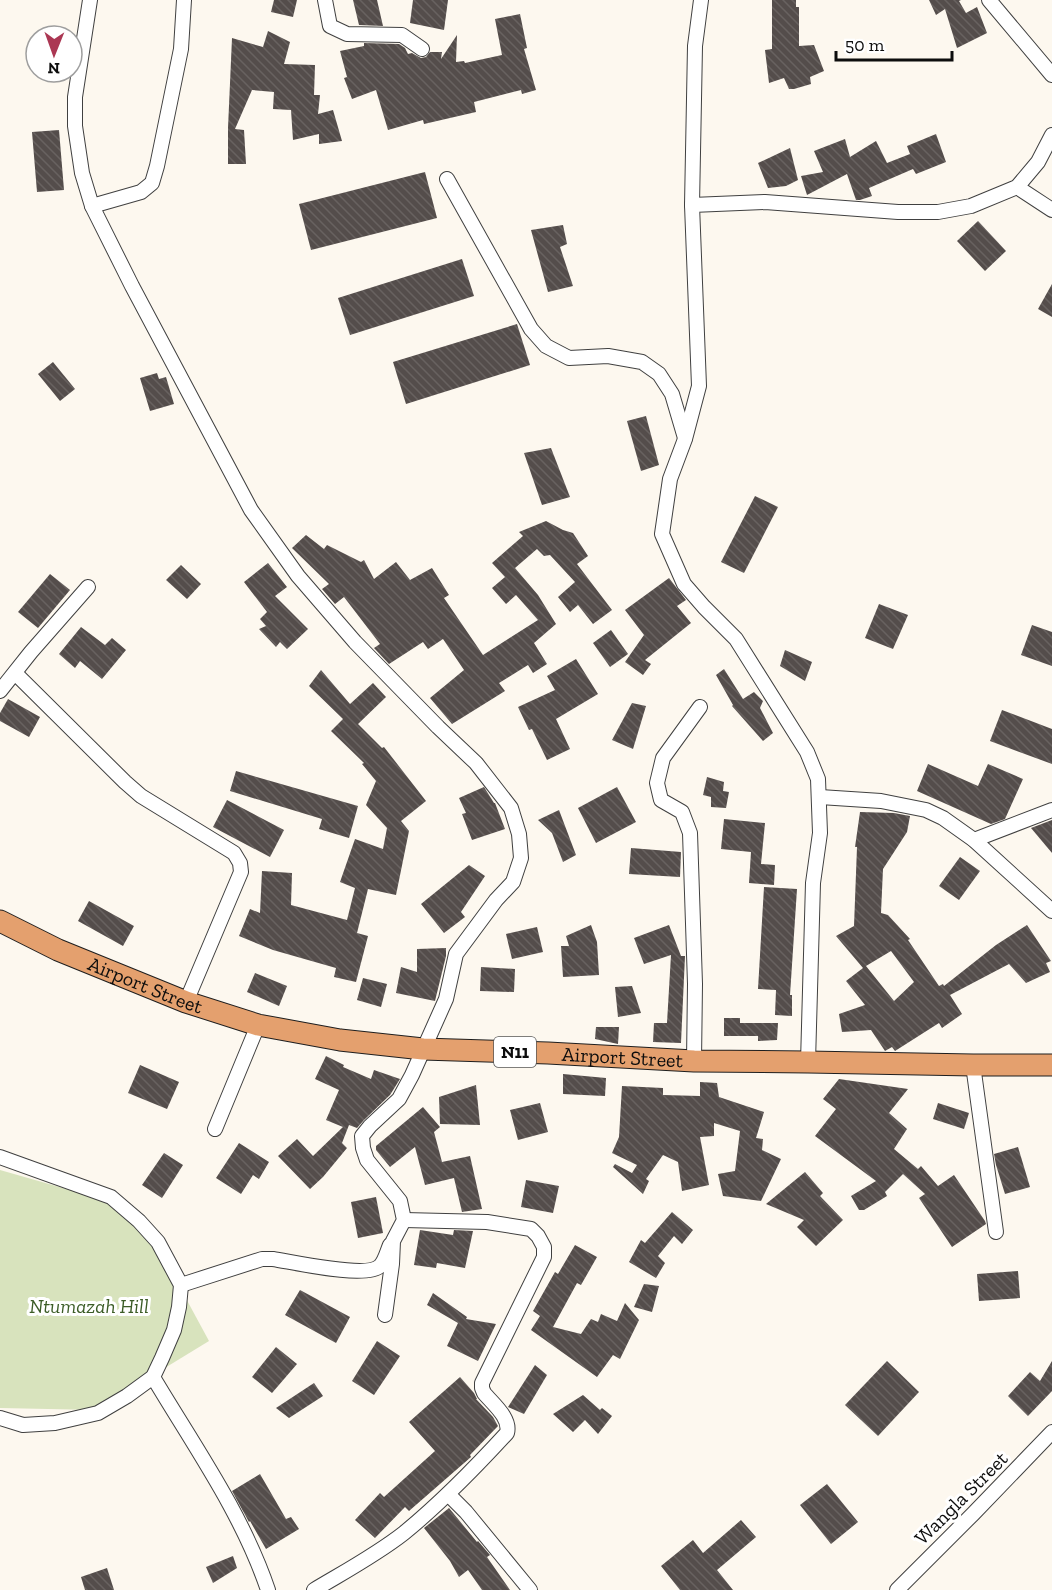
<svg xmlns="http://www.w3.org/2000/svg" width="1052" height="1590" viewBox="0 0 1052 1590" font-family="'Zilla Slab',serif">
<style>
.park{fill:#d8e3bd}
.building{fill:url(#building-back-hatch);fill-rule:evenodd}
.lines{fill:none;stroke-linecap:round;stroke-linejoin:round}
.minor-casing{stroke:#404040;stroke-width:16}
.trunk-casing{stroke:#1e1e1e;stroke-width:23}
.minor{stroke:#fff;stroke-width:14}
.trunk{stroke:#e4a06e;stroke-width:21}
.labels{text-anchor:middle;stroke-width:6;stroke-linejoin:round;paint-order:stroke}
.shield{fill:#fff;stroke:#565656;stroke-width:1.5}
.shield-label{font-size:18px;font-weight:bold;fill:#0d0d0d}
.street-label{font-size:20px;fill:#0d0d0d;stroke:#fff}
.park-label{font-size:20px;font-style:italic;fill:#3b5c26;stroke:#fff}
</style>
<defs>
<pattern id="building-back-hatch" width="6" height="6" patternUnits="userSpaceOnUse" patternTransform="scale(1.5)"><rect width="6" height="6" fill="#544d4b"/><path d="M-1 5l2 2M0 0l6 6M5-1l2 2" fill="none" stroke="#686260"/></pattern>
</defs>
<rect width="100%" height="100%" fill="#fdf8ef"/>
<path class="park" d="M0,1170l112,32 45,43 52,96 -113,69 -96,-2z"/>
<g class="building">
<path d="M274,0h23l-4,17 -22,-5z"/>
<path d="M353,0h24l6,26 -24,-1z"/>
<path d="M413,0h35l-4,30 -34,-7z"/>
<path d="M772,0h24v7h3v39l15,-1 10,26 -14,6 1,7 -17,5h-5l-5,-11 -15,5 -4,-33 7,-1z"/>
<path d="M929,0h32l-2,1 7,12 11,-6 10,26 -30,15 -12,-39 -9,6z"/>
<path d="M520,14l7,34 -3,1 12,41 -14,4 -1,-4 -47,12 2,10 -52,12 -1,-4 -35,10 -12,-40 -24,9 -8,-21 3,-1 -7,-26 24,-5v-3l35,1 6,4 3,6 4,-1 9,5 5,-1 4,-5h12l-1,7 16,-24 -1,27 8,-1 1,2 37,-8 -7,-36z"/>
<path d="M268,31l22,11 -6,22 31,1 -1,30h6l-2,19 15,-4 9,31 -23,3v-10l-26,6 -2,-30 -18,-1 1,-17 -22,-2 -17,39 9,1 2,34h-18v-36l4,-90 31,9z"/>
<path d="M59,130l5,60 -27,2 -5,-60z"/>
<path d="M936,134l10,28 -30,12 -3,-5 -44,19 3,8 -12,4h-4l-9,-26 -40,21 -6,-19 22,-4 -9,-21 31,-12 5,18 26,-16 11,22 23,-9 -3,-8z"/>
<path d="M790,148l8,32 -12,6 -18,2 -10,-25z"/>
<path d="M425,172l12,46 -126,32 -12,-46z"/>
<path d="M978,221l28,30 -21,20 -28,-30z"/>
<path d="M563,225l4,19 -7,3 13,39 -25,6 -17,-62z"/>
<path d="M462,259l12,37 -124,39 -12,-37z"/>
<path d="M1052,284v33l-14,-8z"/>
<path d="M517,324l13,41 -124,39 -13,-42z"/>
<path d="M53,362l22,27 -15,12 -22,-27z"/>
<path d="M157,373l2,6 7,-2 8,27 -24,7 -10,-33z"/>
<path d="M646,416l13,49 -18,6 -14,-50z"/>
<path d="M551,448l19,49 -28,8 -18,-52z"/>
<path d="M755,496l23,11 -34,66 -23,-11z"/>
<path d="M546,521l17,9 10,3 15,23 -11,8 35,46 -19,14 -15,-19 -8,7 -12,-15 17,-15 -25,-27 -6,1 -7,-7 -22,19 23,27 18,29 -22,19 13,21 -14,9 -5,-8 -29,18 6,8 -53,33 -22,-26 34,-28 -21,-31 -15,10 -5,-7 -34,22 -15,-16 6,-4 -36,-47 -9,7 -13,-15 7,-5 -37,-36 14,-13 18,14 3,-4 34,17 3,-2 10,19 22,-17 14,18 22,-12 17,27 -5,3 39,57 55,-35 -22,-25 -10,9 -14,-16 13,-11 -13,-14 31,-27 -4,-4z"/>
<path d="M268,563l19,24 -12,9 33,33 -21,20 -7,-7 -4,5 -17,-18 7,-3 -6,-7 7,-7 -23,-30z"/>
<path d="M181,565l20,19 -14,15 -21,-19z"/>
<path d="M50,574l20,16 -32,38 -20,-16z"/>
<path d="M669,578l17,22 -9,6 14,17 -46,37 6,4 -8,11 -18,-13 19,-27 -19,-25z"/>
<path d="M879,604l29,11 -15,34 -28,-11z"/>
<path d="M1032,625l20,7v34l-31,-11z"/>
<path d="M81,627l24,18 7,-7 14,12 -24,29 -22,-18 -5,7 -16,-14z"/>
<path d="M611,630l17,24 -18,13 -17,-24z"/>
<path d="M785,650l27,12 -7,19 -25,-15z"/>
<path d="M576,659l22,35 -42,25 14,30 -23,11 -15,-31 -3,1 -11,-23 37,-17 -8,-14z"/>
<path d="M724,669l19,30 11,-7 9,9 -3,7 13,25 -10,8 -31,-35 1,-1 -17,-30z"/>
<path d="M321,670l29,34 23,-21 13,14 -28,27 24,24 2,-1 42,54 -25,20 8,10 -13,64 -28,-6 -11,44 11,3 -12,46 -22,-5 2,-9 -63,-18 -34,-14 11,-27 10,4 2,-42 30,2 -1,32 56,15 8,-32 -15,-6 15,-43 28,10 4,-21 -21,-23 10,-24 -14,-17 2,-1 -33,-32 12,-12 -34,-33z"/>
<path d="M8,699l32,18 -11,20 -29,-16v-8z"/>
<path d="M632,703l14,3 -13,43 -21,-9z"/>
<path d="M1002,710l50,19v35l-62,-23z"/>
<path d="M928,764l50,22 10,-22 35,15 -18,40 -14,5 -74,-33z"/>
<path d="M236,771l122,35 -9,32 -30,-9 3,-10 -92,-28z"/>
<path d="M707,777l17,5 -1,9 6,1 -3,16 -15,-1v-10l-8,-2z"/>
<path d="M484,787l10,16h1l10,26 -33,11 -10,-26 4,-1 -7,-15z"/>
<path d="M617,787l19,35 -40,21 -18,-35z"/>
<path d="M227,800l57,30 -14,27 -57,-30z"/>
<path d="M559,810l17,45 -13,7 -11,-29 -14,-13z"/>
<path d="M860,812l34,1 16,3 -3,16 -24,37 -2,44 7,2 22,24 -2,1 31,46 4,-2 1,2 52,-41 31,-20 24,36 -5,2 4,9 -24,11 -17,-19 -59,31 12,19 -20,14 -3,-5 -44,28 -3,-4 -7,4 -14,-21 -29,2 -3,-18 26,-9 -19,-24 17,-13 -27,-32 18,-10 3,-79h-2zM891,951l23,31 -20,19 -28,-35z"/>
<path d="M724,819l41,4 -4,41 14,1 -1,20 -25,-2 2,-31 -30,-3z"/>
<path d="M1052,820v33l-21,-25z"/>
<path d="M631,848l50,4 -1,25 -51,-3z"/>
<path d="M960,857l20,14 -21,29 -20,-14z"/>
<path d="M469,865l16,11 -24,36 4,5 -21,16 -23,-29z"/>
<path d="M764,887l33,2 -7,106h2v21l-17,-1 1,-25 -18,-1z"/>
<path d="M89,901l45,25 -11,20 -45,-25z"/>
<path d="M591,925l6,17 2,33 -36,2 -2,-31h8l-3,-10z"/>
<path d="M669,925l12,31h4l-4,87 -28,-1 1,-19h13l4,-68 -27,9 -10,-26z"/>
<path d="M537,927l6,25 -31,7 -6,-25z"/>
<path d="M446,948v8l-11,45 -39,-8 5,-26 16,5v-23z"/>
<path d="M481,967l34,2 -1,23 -34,-1z"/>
<path d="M255,973l32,13 -8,20 -32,-14z"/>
<path d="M363,978l24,6 -6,23 -24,-7z"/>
<path d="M632,986l9,27 -23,4 -3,-30z"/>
<path d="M724,1018h16v5h38l-1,17 -19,1v-5h-34z"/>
<path d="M596,1027h23l-1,17 -23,-5z"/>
<path d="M326,1056l18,9 -1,2 28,12 3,-9 26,9 -10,16 -26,25 -7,8 -8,-3 -7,18 5,5 -24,29 -13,12 -32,-33 19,-17 16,17 30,-29 -17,-7 13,-30 -24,-11z"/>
<path d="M140,1065l39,17 -12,27 -39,-16z"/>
<path d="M563,1074l43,4 -1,18 -42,-2z"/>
<path d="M839,1079l69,10 -19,24 18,16 -13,20 24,20 3,-3 17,20 16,-11 31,46 1,3 -34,23 -33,-49 6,-4 -22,-20 -18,18 2,4 -23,14h-5l-8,-14 25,-15 -61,-45 21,-27 -13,-10z"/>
<path d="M700,1082l17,1 2,14 45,15 -8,26 7,1 -1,11 19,9 -20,42 -38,-5 -5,-22 17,-3 5,-40 -26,-8v13l-14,1 9,48 -27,6 -4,-29 -15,-7 -17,24 3,2 -6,13 -30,-27 2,-3 17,9 5,-8 -25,-12 7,-16 3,-51 41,2v7l37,1z"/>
<path d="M476,1085l4,40 -40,-1 -1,-27z"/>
<path d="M540,1103l8,29 -30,8 -8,-30z"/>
<path d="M938,1103l31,10 -5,16 -31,-10z"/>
<path d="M423,1107l17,20 -6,5 8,30 28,-6 12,53 -20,3 -8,-34 -29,7 -10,-38 -25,20 -14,-17v-4z"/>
<path d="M239,1143l30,19 -10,17 -6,-4 -12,19 -25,-16z"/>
<path d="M1018,1147l12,40 -25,7 -9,-29 -2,-11z"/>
<path d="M164,1153l19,12 -21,33 -20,-13z"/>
<path d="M805,1172l18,21 -3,3 23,24 -27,26 -19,-19 7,-7 -38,-16z"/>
<path d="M526,1180l33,6 -6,27 -32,-6z"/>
<path d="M376,1197l7,36 -25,5 -7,-36z"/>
<path d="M672,1212l21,18 -11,14 -8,-8 -16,20 7,7 -9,15 -27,-16 12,-22 4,3z"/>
<path d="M420,1230l33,5 1,-5 19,1 -8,37 -28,-5 -1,5 -22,-3z"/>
<path d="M575,1245l22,12 -16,28 -4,-2 -24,44 28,7 10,-15 7,3 3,-8 16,7 8,-18 14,17 -19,39 -7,-4 -16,22 -66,-47 9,-14 -7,-5 22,-39 3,2z"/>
<path d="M1018,1271l2,27 -41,3 -2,-27z"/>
<path d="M644,1284l15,2 -7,26 -18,-5z"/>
<path d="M300,1290l50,27 -14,26 -51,-28z"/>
<path d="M433,1293l34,24 -1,2 30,5 -18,37 -31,-15 11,-23 -31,-18z"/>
<path d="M377,1341l23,15 -26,39 -22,-14z"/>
<path d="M276,1347l21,17 -25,29 -20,-16z"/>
<path d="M887,1361l32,31 -41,44 -33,-31z"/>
<path d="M1052,1361v30l-24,25 -20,-20 22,-24 10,9z"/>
<path d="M535,1365l12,10 -23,39 -16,-7z"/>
<path d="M460,1377l14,16 3,6h-1l17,18 5,9 -28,29 1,2 -62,54 -4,-4 -30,31 -20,-18 25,-27 4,4 51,-46 -26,-29z"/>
<path d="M314,1383l9,13 -34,22 -13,-10z"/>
<path d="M583,1395l17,15 2,-2 10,8 -14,18 -13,-14 -12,12 -20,-18z"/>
<path d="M260,1474l26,45 5,-2 8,12 -33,20 -16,-28 -1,1 -17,-31z"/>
<path d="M827,1484l31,38 -27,22 -31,-39z"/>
<path d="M449,1508l28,34 1,-1 12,14 -3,2 23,33h-28l-14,-20 -9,7 -9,-16 -26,-33z"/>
<path d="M741,1520l15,17 -39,33 16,20h-53l-19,-24 32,-26 10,13z"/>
<path d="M233,1556l4,12 -24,15 -7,-16z"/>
<path d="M107,1568l7,22h-29l-4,-13z"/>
</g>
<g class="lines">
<defs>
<g id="minor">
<path d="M90,0l-15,97v29l7,47 10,33 40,80 119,224 47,66 57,66 83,85 38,36 35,45 8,26 2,24 -8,24 -17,18 -40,54 -10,45 -34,76 -13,24 -29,27 -8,10 1,12 4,12 33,41 4,19 -11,21 -1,23 -7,51"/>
<path d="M325,0l5,26 17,8 55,1 20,14"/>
<path d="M989,0l63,75"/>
<path d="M447,179l84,150 15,17 23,12 39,-2 34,6 17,12 13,20 13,44"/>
<path d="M1017,187l35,23"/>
<path d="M692,205l3,-159 6,-46"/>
<path d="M92,206l49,-14 11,-9 5,-17 24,-117 3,-49"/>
<path d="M15,673l110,109 16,14 93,57 6,10 1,9 -55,130"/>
<path d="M0,691l31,-39 57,-65"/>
<path d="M820,797l61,4 45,9 17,8 31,22 78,71"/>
<path d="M974,840l78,-30"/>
<path d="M694,1061l1,-77 -5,-151 -8,-21 -21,-12 -4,-17 6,-25 37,-51"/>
<path d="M808,1062l5,-179 7,-50 -2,-54 -11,-27 -71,-113 -32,-32 -20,-23 -22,-50 8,-55 15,-40 14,-53 -7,-181 73,-3 133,10h40l33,-6 46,-19 21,-25 14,-27"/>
<path d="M973,1065l23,167"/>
<path d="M215,1129l43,-104"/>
<path d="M0,1157l111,40 28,24 19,21 23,43 -2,22 -5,23 -12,28 -9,19 -26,19 -29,17 -43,10 -32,2 -23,-7"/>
<path d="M181,1285l81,-26h11c20,3 93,20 107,7 5,-5 7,-14 10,-21"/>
<path d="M153,1377c41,69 89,136 115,213"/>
<path d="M449,1495l17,17 64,78"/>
<path d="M314,1590c30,-18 62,-35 90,-57 38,-31 70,-64 103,-100 4,-15 -14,-29 -23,-40l-2,-5v-5l62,-126v-10l-6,-11 -7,-7 -44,-7 -83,-2"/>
<path d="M897,1590l76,-76 79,-82"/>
</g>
<g id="trunk">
<path id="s1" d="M0,921l58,29 128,52 72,23 82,15 83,9 125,4 146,8 114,1 165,3h79"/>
</g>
</defs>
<use href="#minor" class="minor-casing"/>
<use href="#trunk" class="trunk-casing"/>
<use href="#minor" class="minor"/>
<use href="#trunk" class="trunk"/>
</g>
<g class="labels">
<rect class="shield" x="494" y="1037" width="42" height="30" rx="4.5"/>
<g class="shield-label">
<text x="515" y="1058">N11</text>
</g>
<g class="street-label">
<text dy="7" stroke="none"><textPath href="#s1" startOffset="159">Airport Street</textPath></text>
<text dy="7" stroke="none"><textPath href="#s1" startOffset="645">Airport Street</textPath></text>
<text transform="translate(961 1498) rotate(-45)" y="7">Wangla Street</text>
</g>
<g class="park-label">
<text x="89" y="1313">Ntumazah Hill</text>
</g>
</g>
<g transform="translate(54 54) rotate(181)"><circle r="28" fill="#ffffff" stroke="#9e9e9e" stroke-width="1.5"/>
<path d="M0-4.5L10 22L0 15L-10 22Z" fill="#ab3753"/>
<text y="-9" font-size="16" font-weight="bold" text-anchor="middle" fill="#0d0d0d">N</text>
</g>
<path d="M836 51v9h116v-9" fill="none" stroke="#0d0d0d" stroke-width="3"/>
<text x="845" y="51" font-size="18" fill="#0d0d0d" stroke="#ffffff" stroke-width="4.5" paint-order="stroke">50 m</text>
</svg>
